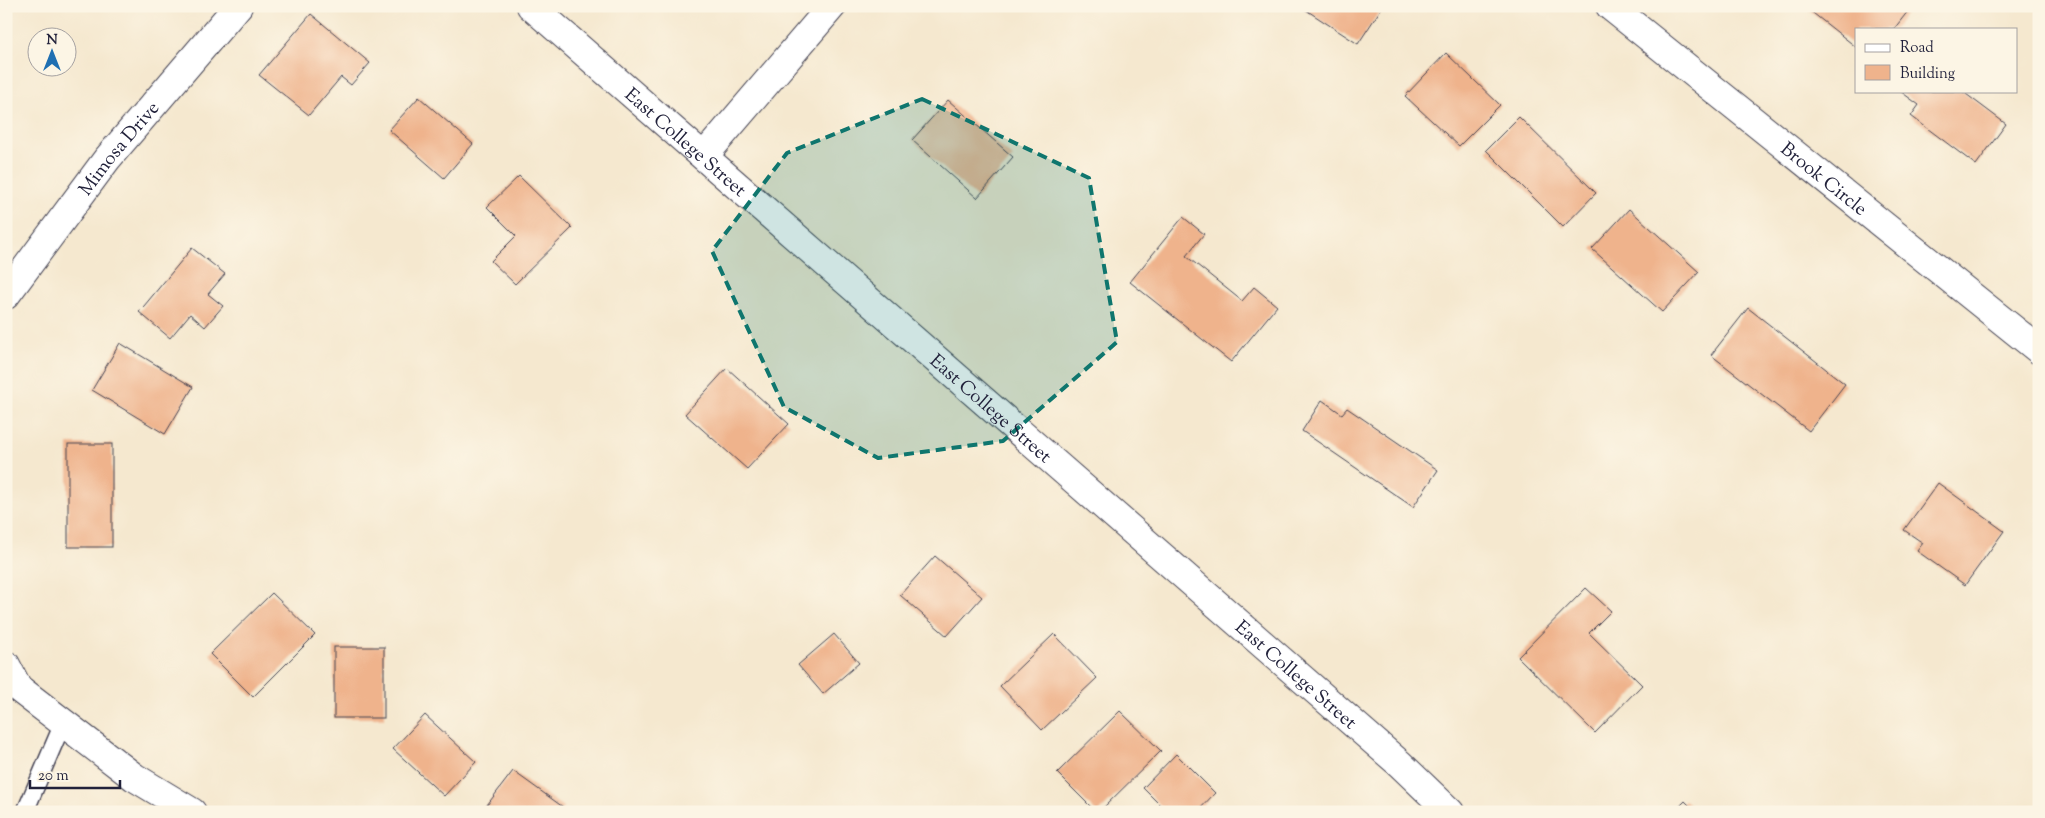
<svg xmlns="http://www.w3.org/2000/svg" width="2045" height="818" viewBox="0 0 2045 818" font-family="'Sorts Mill Goudy',serif">
<style>
.building{fill:#efb38c}
.lines{fill:none;stroke-linecap:round;stroke-linejoin:round}
.service-casing{stroke:#424051;stroke-width:19}
.minor-casing{stroke:#424051;stroke-width:30}
.service{stroke:#fff;stroke-width:16}
.minor{stroke:#fff;stroke-width:28}
.marked{fill:#0f766e;fill-opacity:0.2;stroke:#0f766e;stroke-width:4;stroke-dasharray:10 6;stroke-linejoin:round}
.labels{text-anchor:middle;stroke-width:4;stroke-linejoin:round;paint-order:stroke}
.street-label{font-size:19px;fill:#22223b;stroke:#fcf5e5}
</style>
<rect width="100%" height="100%" fill="#fcf5e5"/>
<filter id="ink" filterUnits="userSpaceOnUse"><feTurbulence type="fractalNoise" baseFrequency=".02" numOctaves="2"/><feDisplacementMap in="SourceGraphic" scale="10" xChannelSelector="R" yChannelSelector="G"/><feConvolveMatrix kernelMatrix="1 2 1 2 8 2 1 2 1" color-interpolation-filters="sRGB"/></filter>
<filter id="wash" filterUnits="userSpaceOnUse"><feTurbulence type="fractalNoise" baseFrequency=".0096" numOctaves="4" result="noise"/><feDisplacementMap in="SourceGraphic" scale="20" xChannelSelector="R" yChannelSelector="G"/><feGaussianBlur stdDeviation="1.12" result="paint"/><feColorMatrix in="noise" values="0 0 0 0 0 0 0 0 0 0 0 0 0 0 0 0 0 1.4 0 .05"/><feComposite in="paint" operator="in"/></filter>
<g filter="url(#wash)">
<rect width="100%" height="100%" fill="#f5e8cf"/>
<g id="blocks">
<g class="building">
<path d="M1300,6h83l-25,38z"/>
<path d="M1804,6h108l-18,23h-38v18z"/>
<path d="M311,14l59,49 -19,22 -10,-8 -32,38 -50,-40z"/>
<path d="M1446,53l54,52 -41,41 -54,-50z"/>
<path d="M1900,91h62l44,33 -30,41 -65,-49 8,-11z"/>
<path d="M419,97l54,47 -29,34 -55,-48z"/>
<path d="M948,100l65,57 -36,41 -65,-58z"/>
<path d="M1519,117l77,76 -33,34 -77,-77z"/>
<path d="M519,176l53,52 -57,56 -24,-23 25,-25 -29,-29z"/>
<path d="M1629,209l70,63 -37,40 -70,-63z"/>
<path d="M1183,217l21,17 -18,22 56,45 12,-14 23,19 -46,56 -101,-80z"/>
<path d="M192,248l33,26 -17,20 15,12 -18,21 -15,-13 -20,24 -31,-26z"/>
<path d="M1748,308l97,76 -36,47 -98,-76z"/>
<path d="M120,343l73,44 -28,47 -73,-44z"/>
<path d="M727,368l62,56 -42,45 -62,-55z"/>
<path d="M1322,400l20,14 5,-6 91,62 -25,37 -111,-76z"/>
<rect x="68" y="444" width="44" height="103"/>
<path d="M1938,483l66,48 -39,54 -48,-34 6,-8 -19,-13z"/>
<path d="M935,556l47,41 -35,39 -47,-41z"/>
<path d="M1586,588l25,23 -22,22 53,52 -47,48 -77,-76z"/>
<path d="M272,593l43,42 -62,62 -43,-43z"/>
<path d="M834,634l25,29 -36,31 -25,-29z"/>
<path d="M1054,634l43,44 -55,52 -42,-44z"/>
<rect x="334" y="647" width="50" height="71"/>
<path d="M1120,711l41,40 -62,61h-3l-39,-39z"/>
<path d="M425,715l51,47 -32,34 -51,-47z"/>
<path d="M1176,754l39,39 -18,19h-30l-24,-24z"/>
<path d="M513,771l50,36 -3,5h-73l-3,-3z"/>
<path d="M1685,801l11,11h-22z"/>
</g>
</g>
</g>
<g filter="url(#ink)">
<use href="#blocks" fill-opacity="0" stroke="#424051" stroke-width="1"/>
<g class="lines">
<defs>
<path id="service" d="M25,812l38,-89"/>
<g id="minor">
<path id="s1" d="M531,6l869,758 50,48"/>
<path id="s2" d="M1610,6l429,344"/>
<path d="M704,156l128,-150"/>
<path id="s3" d="M6,295l101,-136 131,-153"/>
<path d="M6,665l12,23 116,89 58,35"/>
</g>
</defs>
<use href="#service" class="service-casing"/>
<use href="#minor" class="minor-casing"/>
<use href="#service" class="service"/>
<use href="#minor" class="minor"/>
</g>
</g>
<path class="marked" d="M922,99l167,79 28,164 -114,99 -125,17 -94,-51 -72,-156 75,-98z"/>
<g class="labels">
<g class="street-label">
<text dy="7" stroke="none"><textPath href="#s1" startOffset="206">East College Street</textPath></text>
<text dy="7" stroke="none"><textPath href="#s3" startOffset="185">Mimosa Drive</textPath></text>
<text dy="7" stroke="none"><textPath href="#s2" startOffset="275">Brook Circle</textPath></text>
<text dy="7" stroke="none"><textPath href="#s1" startOffset="611">East College Street</textPath></text>
<text dy="7" stroke="none"><textPath href="#s1" startOffset="1016">East College Street</textPath></text>
</g>
</g>
<rect width="2045" height="818" fill="none" stroke="#fcf5e5" stroke-width="25"/>
<rect x="1855" y="28" width="162" height="65" fill="#fcf5e5" stroke="#a5a1a1"/>
<rect x="1865" y="44" width="25" height="8" fill="#ffffff" stroke="#a5a1a1"/>
<text x="1900" y="52" font-size="15" fill="#22223b">Road</text>
<rect x="1865" y="65" width="25" height="15" fill="#efb38c" stroke="#a5a1a1"/>
<text x="1900" y="78" font-size="15" fill="#22223b">Building</text>
<g transform="translate(52 52)"><circle r="24" fill="#fcf5e5" stroke="#a5a1a1"/>
<path d="M0-4L9 19L0 12L-9 19Z" fill="#1f6fb2"/>
<text y="-8" font-size="14" font-weight="bold" text-anchor="middle" fill="#22223b">N</text>
</g>
<path d="M30 780v8h90v-8" fill="none" stroke="#22223b" stroke-width="2.5"/>
<text x="38" y="780" font-size="15" fill="#22223b" stroke="#fcf5e5" stroke-width="4" paint-order="stroke">20 m</text>
</svg>
